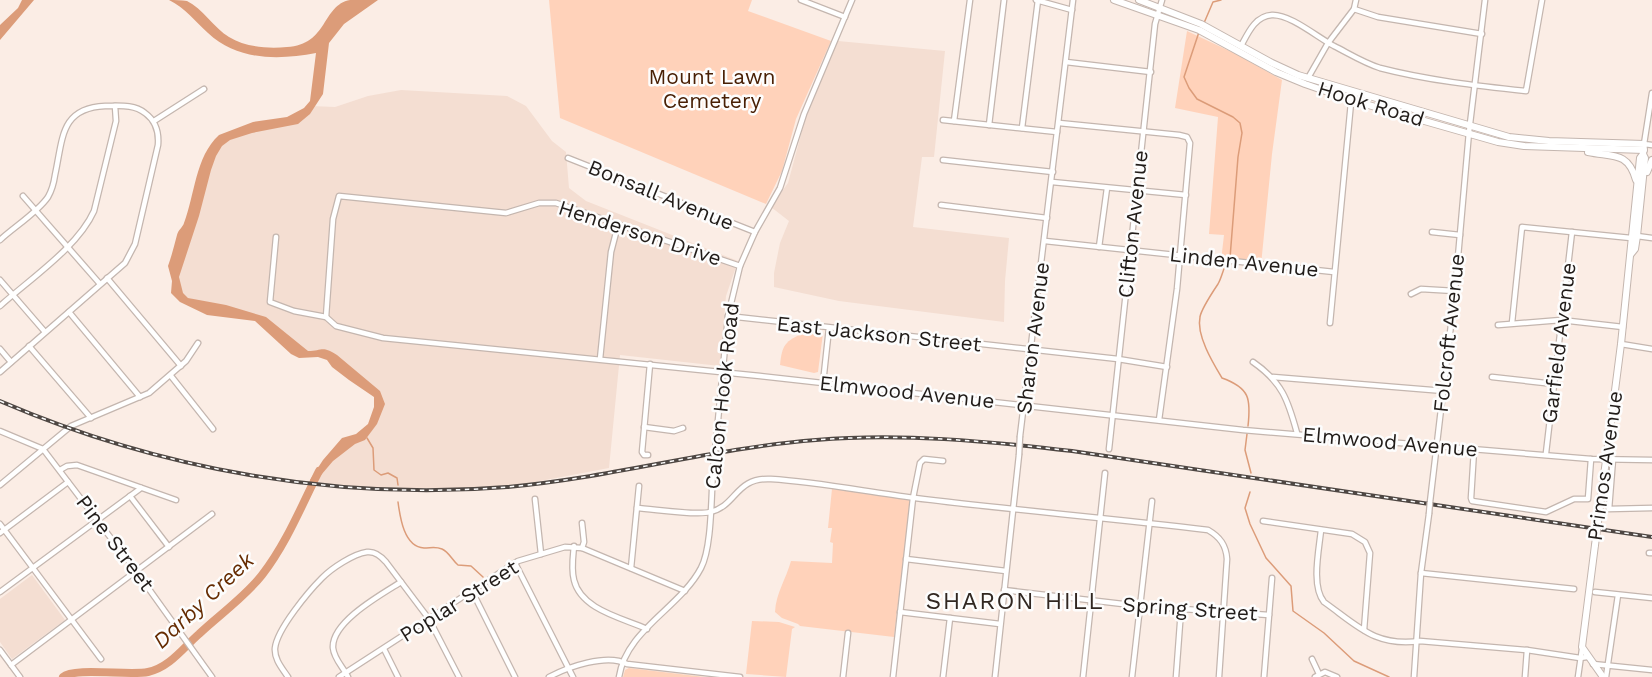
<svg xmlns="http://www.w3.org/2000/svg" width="1652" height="677" viewBox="0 0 1652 677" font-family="'Work Sans',sans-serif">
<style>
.built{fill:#f4ded2}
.green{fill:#ffd2ba}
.water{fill:#dc9c79}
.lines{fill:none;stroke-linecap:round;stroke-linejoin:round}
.stream{stroke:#dc9c79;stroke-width:1.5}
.river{stroke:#dc9c79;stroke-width:8}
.minor-casing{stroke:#c4b6af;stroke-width:7}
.major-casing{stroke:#c4b6af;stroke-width:8}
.minor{stroke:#fff;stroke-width:4.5}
.major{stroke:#fff;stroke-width:6}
.rail-casing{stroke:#4e4743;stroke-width:4}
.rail{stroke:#fdfdfd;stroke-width:1.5;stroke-dasharray:4.5;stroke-linecap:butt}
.minor-bridge-casing{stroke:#c4b6af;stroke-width:7;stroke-linecap:butt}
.major-bridge-casing{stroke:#c4b6af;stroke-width:8;stroke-linecap:butt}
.minor-bridge{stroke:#fff;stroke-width:4.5}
.major-bridge{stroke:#fff;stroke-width:6}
.labels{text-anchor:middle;stroke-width:5;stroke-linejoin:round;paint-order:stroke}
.park-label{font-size:21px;fill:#492005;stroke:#fdfdfd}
.street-label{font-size:21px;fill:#211c19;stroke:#fdfdfd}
.water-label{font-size:22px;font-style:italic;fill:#662c02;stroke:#fdfdfd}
.quarter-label{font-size:24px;letter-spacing:1.5px;fill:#312721;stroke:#fdfdfd}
</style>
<rect width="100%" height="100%" fill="#fbede5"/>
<g class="built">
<path d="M838,41l107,10 -11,106h-12l-9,70 96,11 -4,43 -1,41 -165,-21 -65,-14v-14l6,-30 9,-22 -18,-14 17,-24 18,-67z"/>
<path d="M401,90l106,6 19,10 26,35 14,11 3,36 17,13 152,60 -12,35 -6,70 -100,-11 -11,113 -90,17 -37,3h-118l-45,-4 1,-14 50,-45 9,-30 -43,-35 -38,-8 -43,-34 -70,-21 -10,-8 38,-138 17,-14 64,-15 17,-16 24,1 33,-11z"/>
<path d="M32,575l33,45 -53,39 -12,-17v-43z"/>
</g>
<g class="green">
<path d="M549,0h203l-4,11 83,30 -35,78 -14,52 -16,33 -206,-86z"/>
<path d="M1187,31l49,23 46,26 -10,74 -11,111 -40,-4 3,-26 -15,-1 9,-117 -43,-9z"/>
<path d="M804,333h19l-5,39 -4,1 -34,-8c2,-20 5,-24 24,-32z"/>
<path d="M832,489l79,9 -17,139 -94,-11 -2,-2 -16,-6 -7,-6c1,-19 11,-33 16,-51l41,2 1,-20 -3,-1 2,-14h-4z"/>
<path d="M752,621l27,1 16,5 -3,2 -6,48 -40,-3z"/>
<path d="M629,668l76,9h-82l2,-7z"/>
</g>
<g class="water">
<path d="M22,0h12l-34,40v-15l18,-17z"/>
<path d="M169,0c6,0 13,0 18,1 15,7 27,27 42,36 16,10 39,12 58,10 41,-2 35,-42 63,-47 8,0 19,0 28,0l-34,24 -15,19 -6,51 -13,20 -12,10 -46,9 -22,7 -8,6 -6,10 -5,14 -12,46 -20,61 4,16 5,5 38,7 40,12 42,34c14,0 14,-6 29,4l43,36 5,13 -8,20 -12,16 -10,4 -22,17 -17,20 -6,-1 13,-20 19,-22 14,-4 12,-10 6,-17v-10l-25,-17 -17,-13 -5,-7 -9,-3 -19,1 -8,-4 -36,-33 -48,-6 -27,-13 -9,-9 1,-12 -4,-15c4,-11 6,-20 9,-31 1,-5 6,-8 7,-12 11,-28 11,-66 35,-88l34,-13 34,-5 17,-9 6,-7 6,-48c-37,7 -78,8 -108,-20 -13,-12 -23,-25 -39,-33z"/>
</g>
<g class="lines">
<g class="stream">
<path d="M1204,23l9,-21 8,-2"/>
<path d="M1199,32l-15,45 5,11 8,11 36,18 7,6 2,10 -4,24 -8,101"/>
<path d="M1227,262c-4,7 -5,15 -9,22 -4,6 -17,26 -18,33 -4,18 13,46 22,61 28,10 29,21 26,48"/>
<path d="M1247,434l-2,16 6,23"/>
<path d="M367,438l6,10 1,22 7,5 7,-2 9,5 1,7"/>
<path d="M1250,492l-5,16 5,16 16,34 25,28 2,25 31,22 30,28 35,16"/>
<path d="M398,502c2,15 6,45 26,46 7,0 11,-2 18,1 7,3 10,11 16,16l13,1 12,11"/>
</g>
<path class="river" d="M63,677c11,-10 67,-1 85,-5 22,-5 35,-24 51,-38 20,-19 46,-37 63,-59 24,-31 39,-68 57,-104"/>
<defs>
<g id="minor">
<path d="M801,0l44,17"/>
<path d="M1036,0l36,10"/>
<path d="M1354,9l24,8 104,17"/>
<path d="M1241,46c7,-13 14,-30 31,-31 18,-1 45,22 62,31 14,7 30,17 46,22 46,12 98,18 146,23l16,-91"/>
<path d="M1066,62l85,10"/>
<path d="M1308,78l20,-35 26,-34 2,-9"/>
<path d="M1652,93l-8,51 8,1"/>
<path d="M943,120l114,12"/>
<path d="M154,121l50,-32"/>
<path d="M954,121l16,-121"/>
<path d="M1059,123l120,12 8,2 3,6 -13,146 -18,131"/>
<path d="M989,125l15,-125"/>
<path d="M1022,128l16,-128"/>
<path d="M568,158l187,74"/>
<path d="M943,160l110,12"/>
<path d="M1052,182l134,13"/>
<path d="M23,196l77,88"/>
<path d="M941,205l106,13"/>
<path d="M1432,232l28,3"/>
<path d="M1637,236l15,2"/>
<path d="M276,237l-6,65 24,9 32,6 10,9 47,12 377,38 483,54 348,29 61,1"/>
<path d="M0,240c14,-13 38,-28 48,-43 4,-7 6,-15 7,-22 8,-36 5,-67 50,-69 14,0 29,-2 40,7 11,8 14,20 13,32l-23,99 -10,19 -125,109"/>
<path d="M1045,241l289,31"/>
<path d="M1099,247l8,-59"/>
<path d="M107,278l74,88"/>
<path d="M0,280l45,52"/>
<path d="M1411,294l10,-5 34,2"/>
<path d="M0,306c30,-27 78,-59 94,-95l22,-90 -1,-15"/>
<path d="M69,312l71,85"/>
<path d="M728,316l390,43 49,8"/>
<path d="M326,317l7,-98 6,-23 167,17 33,-10h17l184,63"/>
<path d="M1330,323l22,-231"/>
<path d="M1512,323l10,-96 109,11"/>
<path d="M1498,325l63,-5 62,7"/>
<path d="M1621,344l31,5"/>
<path d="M29,346l62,72"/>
<path d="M0,349l11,13"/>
<path d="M600,359l11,-107 7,-27"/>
<path d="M1253,362c29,20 35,38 44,71"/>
<path d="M171,376l42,53"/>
<path d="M1273,377l171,14"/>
<path d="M1492,377l62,7"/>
<path d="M823,383l6,-55"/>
<path d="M644,427l30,4 9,-3"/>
<path d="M0,431l43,18 93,122 76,106"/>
<path d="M1020,436l53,-436"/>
<path d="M716,441l12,-125 12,-50 15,-34 25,-44 24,-74 48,-114"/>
<path d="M1109,449l46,-425 7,-24"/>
<path d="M1474,450l-3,48 1,3 74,11 28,-13h14l3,-40"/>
<path d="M1546,453l26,-221"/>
<path d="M648,455h-4l-2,-3 8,-88"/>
<path d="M1613,459l-4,50 43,-1"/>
<path d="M60,470l7,-4 10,-1 99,35"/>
<path d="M0,485l71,-59 78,-33 37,-32 12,-18"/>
<path d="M130,496l39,51"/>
<path d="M535,499l6,55"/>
<path d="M1430,502l25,-211 14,-159 16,-132"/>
<path d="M637,508c17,1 59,8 73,4 27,-6 25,-35 61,-33 48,3 96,13 144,19 97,12 195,20 293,32 12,7 18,15 19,29l-8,118"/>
<path d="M1263,521l89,13 13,8 5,11 -6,77"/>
<path d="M0,524l101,135"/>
<path d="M1321,530c-2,20 -10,56 3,72 34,24 51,45 96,39l107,9 53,8 7,-1"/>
<path d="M0,533l68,-51"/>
<path d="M574,546c-1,11 -3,23 0,34 7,30 49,38 73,49"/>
<path d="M582,548l2,-6 -2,-19"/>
<path d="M1649,553h3"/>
<path d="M906,559l100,12"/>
<path d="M515,563l58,114"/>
<path d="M631,568l8,-82"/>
<path d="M1421,573l153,16"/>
<path d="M1004,590l136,16 129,9"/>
<path d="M472,591l43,86"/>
<path d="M0,592l141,-104"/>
<path d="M1595,592l57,6"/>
<path d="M900,612l100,12"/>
<path d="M384,649l14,28"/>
<path d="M0,650l20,27"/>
<path d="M1312,659l7,15"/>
<path d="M1593,664l59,6"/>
<path d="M11,665l201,-151"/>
<path d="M288,677c-6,-9 -14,-18 -13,-29 2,-19 34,-57 47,-70 10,-10 31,-24 45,-26 8,-1 14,4 19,10l43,57 30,58"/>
<path d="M339,677l179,-116 47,-14 17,1 103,43"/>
<path d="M348,677c-5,-10 -14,-18 -15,-29 -2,-26 49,-54 68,-66"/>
<path d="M549,677c19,-10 58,-24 78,-13l113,13"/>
<path d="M619,677c7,-47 61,-69 82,-109 11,-21 10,-71 12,-96"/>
<path d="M843,677l5,-44"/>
<path d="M893,677l20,-179 7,-35 4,-4 19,2"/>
<path d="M943,677l7,-59"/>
<path d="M995,677l24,-222"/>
<path d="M1083,677l22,-204"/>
<path d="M1132,677l20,-176"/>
<path d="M1176,677l5,-67"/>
<path d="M1264,677l8,-99"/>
<path d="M1315,677l10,-5 12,5"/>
<path d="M1414,677l7,-104 8,-59"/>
<path d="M1525,677l2,-27"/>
<path d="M1578,677l4,-28"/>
<path d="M1606,677l12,-82"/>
</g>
<g id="major">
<path d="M1114,0l85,30 77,42 29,12 46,16 147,42 26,4 120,4"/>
<path d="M1139,0l62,24 71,39 26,12 211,62 40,4 95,3 -1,10 2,4 -8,78 -2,13 -4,5"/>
<path d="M1588,152c24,5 40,-1 48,28"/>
<path d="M1647,172l5,-12"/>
<path d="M1598,522l23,-178 19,-186 3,-4"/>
<path d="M1595,545l-13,102 21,30"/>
</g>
</defs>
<use href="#minor" class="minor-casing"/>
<use href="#major" class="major-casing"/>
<use href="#minor" class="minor"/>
<use href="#major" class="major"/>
<defs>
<path id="rail" d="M0,401c158,68 335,100 507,86 104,-9 205,-39 309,-47 85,-7 171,1 256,11l580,86"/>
</defs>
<use href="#rail" class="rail-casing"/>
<use href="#rail" class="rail"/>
<defs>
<g id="minor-bridge">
<path d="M1019,455l1,-19"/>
<path d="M713,472l3,-31"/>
<path d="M1429,514l1,-12"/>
</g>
<path id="major-bridge" d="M1595,545l3,-23"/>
</defs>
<use href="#minor-bridge" class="minor-bridge-casing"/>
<use href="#major-bridge" class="major-bridge-casing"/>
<use href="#minor-bridge" class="minor-bridge"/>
<use href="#major-bridge" class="major-bridge"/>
</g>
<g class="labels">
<g class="park-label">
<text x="712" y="84">Mount Lawn<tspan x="712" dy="24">Cemetery</tspan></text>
</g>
<g class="street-label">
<text transform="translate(1371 104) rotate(17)" y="7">Hook Road</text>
<text transform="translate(661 195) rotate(22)" y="7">Bonsall Avenue</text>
<text transform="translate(1133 224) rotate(-84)" y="7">Clifton Avenue</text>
<text transform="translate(640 233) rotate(18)" y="7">Henderson Drive</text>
<text transform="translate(1244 262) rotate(6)" y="7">Linden Avenue</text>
<text transform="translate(1449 333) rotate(-84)" y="7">Folcroft Avenue</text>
<text transform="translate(879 334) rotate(6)" y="7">East Jackson Street</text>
<text transform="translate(1033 338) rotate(-83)" y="7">Sharon Avenue</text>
<text transform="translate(1559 343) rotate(-83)" y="7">Garfield Avenue</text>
<text transform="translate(907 392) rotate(6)" y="7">Elmwood Avenue</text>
<text transform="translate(722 396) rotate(-84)" y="7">Calcon Hook Road</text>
<text transform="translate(1390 442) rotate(5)" y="7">Elmwood Avenue</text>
<text transform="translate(1605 466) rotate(-82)" y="7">Primos Avenue</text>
<text transform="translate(115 543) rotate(53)" y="7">Pine Street</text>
<text transform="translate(459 601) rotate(-32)" y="7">Poplar Street</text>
<text transform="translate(1190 609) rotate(4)" y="7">Spring Street</text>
</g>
<g class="water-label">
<text transform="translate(203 600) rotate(-43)" y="8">Darby Creek</text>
</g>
<g class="quarter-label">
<text x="1015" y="609">SHARON HILL</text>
</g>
</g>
</svg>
